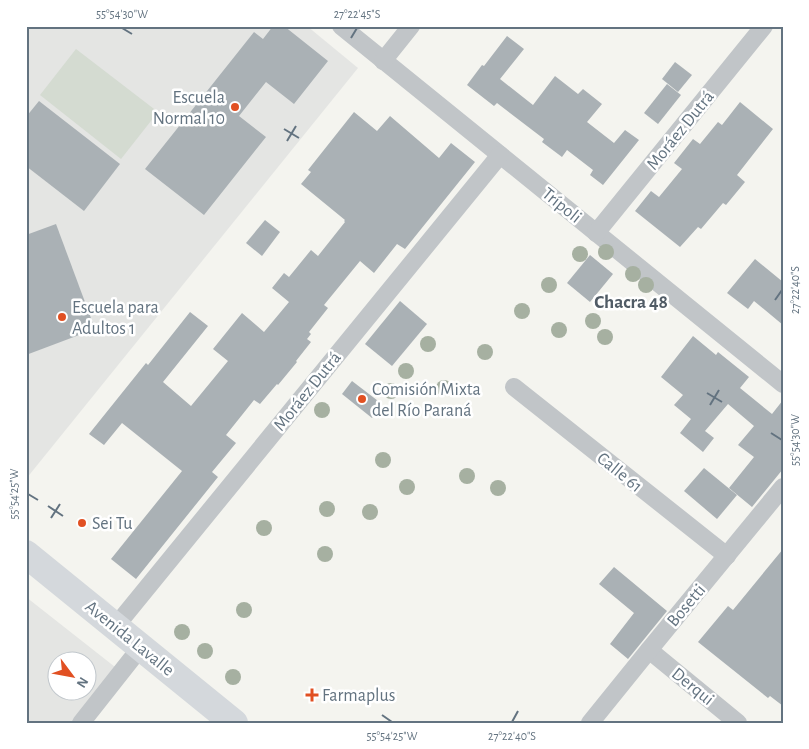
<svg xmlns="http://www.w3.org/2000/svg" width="809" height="749" viewBox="0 0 809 749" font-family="'Alegreya Sans',sans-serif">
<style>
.built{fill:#e4e5e3;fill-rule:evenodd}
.green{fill:#d4dbd1}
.building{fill:#aab1b5}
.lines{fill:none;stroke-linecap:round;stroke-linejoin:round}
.street{stroke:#c1c5c8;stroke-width:18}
.primary{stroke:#d4d8dc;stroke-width:28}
.tree{fill:#a6b0a1}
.ticks{fill:none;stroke:#637380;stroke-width:2}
.poi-dot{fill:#e15022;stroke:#fff;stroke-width:2}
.labels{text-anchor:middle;stroke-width:5;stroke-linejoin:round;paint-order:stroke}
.poi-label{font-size:18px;fill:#637380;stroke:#fff;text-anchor:start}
.street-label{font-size:18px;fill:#637380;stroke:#fff}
.neighbourhood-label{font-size:19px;font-weight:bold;fill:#515c66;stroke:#fff}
.neatline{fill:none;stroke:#637380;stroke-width:2}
.ticks-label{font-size:12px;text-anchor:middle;fill:#637380}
</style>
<rect width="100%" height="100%" fill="#f4f4ef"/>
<g class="built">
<path d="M32,26h275l51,42 -332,411v-446z"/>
<path d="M26,597l89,70 -44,56h-45zM58,662h30v30h-30z"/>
</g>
<path class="green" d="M76,49l82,63 -37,47 -81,-64z"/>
<g class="building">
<path d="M273,26h11l44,35 -34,43 -28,-22 -27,34 27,21 -62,78 -59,-46 109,-137 9,7z"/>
<path d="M507,36l17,13 -24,30 33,26 22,-29 23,18 5,-5 19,15 -15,18 27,21 11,-13 14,10 -36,45 -13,-10 3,-5 -26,-20 -5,7 -20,-15 2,-3 -47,-36 -3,3 -27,-21 15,-20 2,1z"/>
<path d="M675,62l17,13 -14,17 -16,-13z"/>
<path d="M667,84l14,11 -23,29 -14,-11z"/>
<path d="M39,101l81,63 -36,47 -58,-45v-49z"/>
<path d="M740,102l33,27 -36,46 8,7 -19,23 -3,-2 -22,26 -3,-2 -18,20 -45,-36 16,-20 8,6 23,-28 -8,-6 19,-24 7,5 18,-22 4,3z"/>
<path d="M354,112l23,19 13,-15 49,42 12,-15 24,19 -70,87 -8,-5 -23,29 -14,-12 -36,44 4,3 -19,24 2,2 -4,5 4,3 -15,19 1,1 -19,23 -1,-1 -17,20 -6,-4 -28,35 10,8 -24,29 6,5 -82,102 -25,-20 71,-88 -60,-48 -18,22 -15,-11 57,-71 2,2 42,-53 18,14 -45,56 28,24 37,-45 -15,-12 29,-36 22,19 25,-30 -17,-14 12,-15 5,4 22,-27 7,6 27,-34 -1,-1 1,-1 -44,-36 10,-12 -3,-2z"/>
<path d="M265,220l15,12 -18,24 -16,-13z"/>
<path d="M56,224l39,105 -69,26v-120z"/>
<path d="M590,255l23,19 -23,28 -23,-19z"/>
<path d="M755,259l28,23v43l-29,-24 -6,8 -21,-16z"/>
<path d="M400,301l27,23 -35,42 -27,-22z"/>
<path d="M693,336l23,19 2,-3 31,25 -9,11 32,26 11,-14v69l-31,38 -23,-19 25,-31 -16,-12 16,-19 -26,-22 -23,27 9,7 -11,14 -23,-19 11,-14 -17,-14 9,-10 -22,-18z"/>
<path d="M352,381l30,23 -10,14 -30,-24z"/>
<path d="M704,468l33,27 -20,24 -33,-28z"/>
<path d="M783,549v157l-13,-10 -2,2 -70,-56 30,-36 5,4z"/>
<path d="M614,567l53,44 -39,48 -18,-15 24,-31 -35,-29z"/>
</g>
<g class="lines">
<g class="street">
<path d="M341,26l442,358"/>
<path d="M383,61l28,-35"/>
<path d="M596,233l168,-207"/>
<path d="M514,387l213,169"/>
<path d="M115,627l385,-472"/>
<path d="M649,650l89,73"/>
<path d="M81,723l60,-76"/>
<path d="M590,723l59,-73 134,-163"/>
</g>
<path class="primary" d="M26,554l208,169"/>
</g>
<g class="tree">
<circle cx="606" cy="252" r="8"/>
<circle cx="580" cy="254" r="8"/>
<circle cx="633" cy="274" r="8"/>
<circle cx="549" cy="285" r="8"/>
<circle cx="646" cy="285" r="8"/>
<circle cx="522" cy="311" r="8"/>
<circle cx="593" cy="321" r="8"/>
<circle cx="559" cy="330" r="8"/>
<circle cx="605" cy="337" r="8"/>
<circle cx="428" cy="344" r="8"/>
<circle cx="485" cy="352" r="8"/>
<circle cx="406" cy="371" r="8"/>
<circle cx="444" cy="388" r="8"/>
<circle cx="391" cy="391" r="8"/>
<circle cx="322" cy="410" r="8"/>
<circle cx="383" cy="460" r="8"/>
<circle cx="467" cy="476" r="8"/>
<circle cx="407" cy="487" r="8"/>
<circle cx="498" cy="488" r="8"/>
<circle cx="327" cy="509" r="8"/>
<circle cx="370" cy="512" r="8"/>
<circle cx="264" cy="528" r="8"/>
<circle cx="325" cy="554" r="8"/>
<circle cx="244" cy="610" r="8"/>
<circle cx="182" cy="632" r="8"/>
<circle cx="205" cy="651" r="8"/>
<circle cx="233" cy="677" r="8"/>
</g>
<path class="ticks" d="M122,28l10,6M351,38l6,-10M284,129l15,9M287,141l9,-15M775,300l7,-10M707,393l15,9M710,405l9,-15M771,433l11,7M28,494l10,6M48,506l15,10M51,518l9,-14M382,715l10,7M512,722l6,-11"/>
<g class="poi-dot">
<circle cx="235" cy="107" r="5"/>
<circle cx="62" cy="317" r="5"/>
<circle cx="362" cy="399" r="5"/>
<circle cx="82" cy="523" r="5"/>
<path d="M309.5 687.5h5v5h5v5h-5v5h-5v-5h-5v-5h5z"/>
</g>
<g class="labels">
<g class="poi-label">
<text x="225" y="103" text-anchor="end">Escuela<tspan x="225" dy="21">Normal 10</tspan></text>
<text x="72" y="313">Escuela para<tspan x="72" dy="21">Adultos 1</tspan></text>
<text x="372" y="395">Comisión Mixta<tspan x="372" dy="21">del Río Paraná</tspan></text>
<text x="92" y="529">Sei Tu</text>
<text x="322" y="701">Farmaplus</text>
</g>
<g class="street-label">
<text transform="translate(680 130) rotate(-51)" y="6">Moráez Dutrá</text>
<text transform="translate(562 205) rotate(39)" y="6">Trípoli</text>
<text transform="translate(307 391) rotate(-51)" y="6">Moráez Dutrá</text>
<text transform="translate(620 472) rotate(39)" y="6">Calle 61</text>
<text transform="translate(686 605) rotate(-50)" y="6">Bosetti</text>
<text transform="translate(130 638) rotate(39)" y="6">Avenida Lavalle</text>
<text transform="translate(693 686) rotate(39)" y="6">Derqui</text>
</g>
<g class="neighbourhood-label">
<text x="631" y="308">Chacra 48</text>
</g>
</g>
<rect width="809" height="749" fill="none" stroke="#ffffff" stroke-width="55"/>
<g transform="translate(72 676) rotate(122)"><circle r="24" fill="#ffffff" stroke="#c1c7cc"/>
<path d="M0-4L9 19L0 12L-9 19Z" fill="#e15022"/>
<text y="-8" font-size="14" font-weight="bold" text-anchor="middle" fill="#637380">N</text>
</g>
<rect x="28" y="28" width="754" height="694" class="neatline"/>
<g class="ticks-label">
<text x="122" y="18">55°54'30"W</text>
<text x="357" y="18">27°22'45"S</text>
<text transform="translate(795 290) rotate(-90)" y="4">27°22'40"S</text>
<text transform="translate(795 440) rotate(-90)" y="4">55°54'30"W</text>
<text transform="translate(14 494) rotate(-90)" y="4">55°54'25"W</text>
<text x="392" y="740">55°54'25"W</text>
<text x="512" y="740">27°22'40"S</text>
</g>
</svg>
